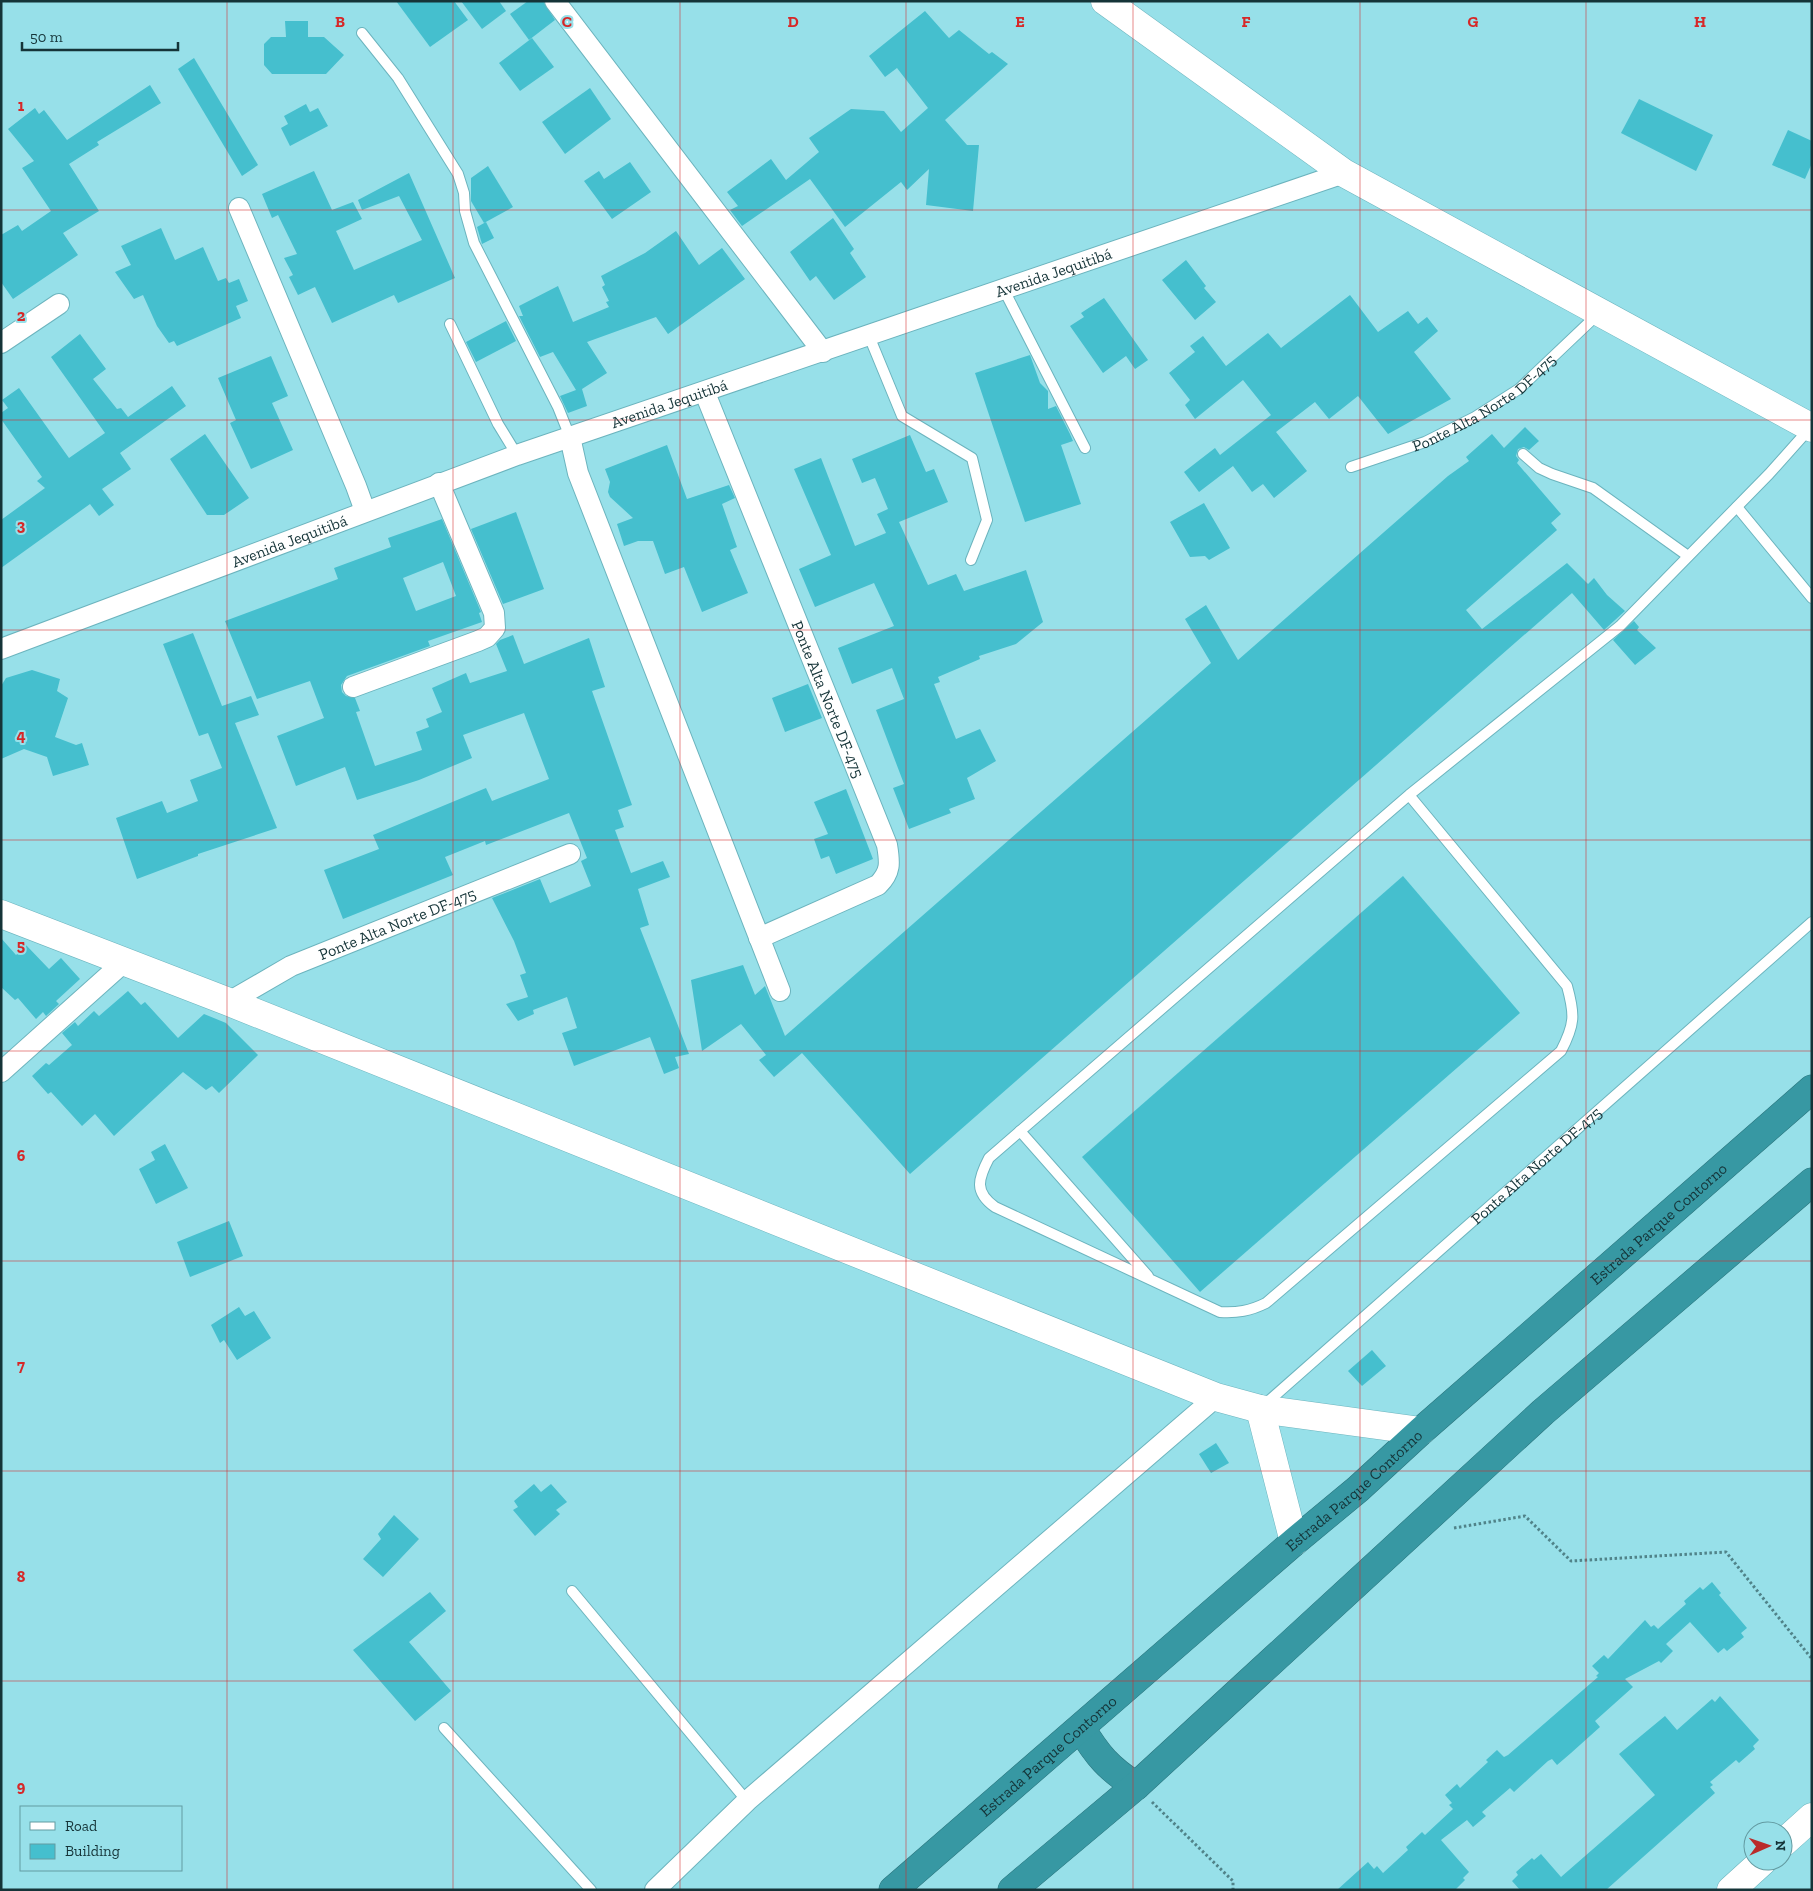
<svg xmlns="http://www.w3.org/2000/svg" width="1813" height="1891" viewBox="0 0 1813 1891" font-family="'Zilla Slab',serif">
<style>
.building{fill:#45bfce;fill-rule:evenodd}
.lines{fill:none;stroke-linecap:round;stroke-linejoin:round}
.lane-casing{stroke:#6cb4be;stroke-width:12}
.street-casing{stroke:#6cb4be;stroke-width:22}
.secondary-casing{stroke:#6cb4be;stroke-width:29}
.highway-casing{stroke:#2b757e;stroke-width:29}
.path{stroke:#508389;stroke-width:3;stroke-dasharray:2.5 2.5;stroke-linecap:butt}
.lane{stroke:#fff;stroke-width:10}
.street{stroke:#fff;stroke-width:20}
.secondary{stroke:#fff;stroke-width:28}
.highway{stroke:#3798a3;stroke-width:28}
.grid{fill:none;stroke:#d62828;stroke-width:1;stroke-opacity:0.55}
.labels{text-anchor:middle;stroke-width:4;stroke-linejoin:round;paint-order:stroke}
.street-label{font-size:16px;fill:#153438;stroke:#97e0e9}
.grid-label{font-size:16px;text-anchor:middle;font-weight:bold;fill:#d62828;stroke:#97e0e9;stroke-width:4;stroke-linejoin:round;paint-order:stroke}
</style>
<rect width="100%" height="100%" fill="#97e0e9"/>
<g class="building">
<path d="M396,1h58l14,19 -38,27z"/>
<path d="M461,1h38l7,10 -24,18z"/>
<path d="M528,1h15l12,19 -26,20 -19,-26z"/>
<path d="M925,11l24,27 10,-8 30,24 3,-2 16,12 -63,56 22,25h12l-6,66 -47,-6 3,-36 -22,21 -6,-8 -56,45 -35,-48 -68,47 -12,-16 8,-4 -11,-14 44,-33 15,21 33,-28 -10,-14 42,-29 33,2 17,21 27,-24 -31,-40 -12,9 -16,-21z"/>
<path d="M285,21h23v16h16l20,18 -18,19h-54l-8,-9v-21l7,-7h15z"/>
<path d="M532,38l22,29 -34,24 -21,-28z"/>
<path d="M194,58l64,107 -16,11 -64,-107z"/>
<path d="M150,85l11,18 -64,39 2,3 -30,19 30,47 -36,22 15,22 -65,44 -12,-17v-47l17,-10 4,6 29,-20 -29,-43 12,-7 -26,-32 27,-21 4,6 5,-4 23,30z"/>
<path d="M590,88l21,31 -46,35 -23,-32z"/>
<path d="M1639,99l74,36 -17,36 -75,-38z"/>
<path d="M306,104l4,8 8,-4 10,18 -38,20 -9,-18 7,-4 -4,-8z"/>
<path d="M1788,130l24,11v22l-7,16 -33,-14z"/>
<path d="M630,162l21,30 -39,27 -28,-38 15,-10 5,8z"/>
<path d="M488,166l25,41 -29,16 -13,-22v-23z"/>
<path d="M314,171l18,39 21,-8 9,17 -26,12 18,39 68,-30 -23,-44 -37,14 -4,-10 51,-27 46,105 -57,25 -4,-8 -62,28 -17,-36 -17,8 -9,-18 4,-2 -9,-17 13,-4 -19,-39 -6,3 -10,-24z"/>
<path d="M833,218l21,31 -4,4 16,24 -32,23 -18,-24 -6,5 -20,-29z"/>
<path d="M486,222l8,16 -12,6 -5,-17z"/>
<path d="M161,228l14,32 28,-13 15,34 8,-3 3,5 10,-4 9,22 -12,5 5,12 -64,28 -3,-5 -5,2 -12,-17 -14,-31 -9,4 -19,-27 16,-7 -10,-19z"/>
<path d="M676,231l23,34 23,-17 23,31 -77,55 -12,-17 -69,25 20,31 -25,16 5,17 -19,7 -8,-17 16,-6 -23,-38 -13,5 -21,-41h4l-4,-10 39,-20 15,36 36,-15 -3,-5 3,-1 -7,-14 3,-2 -4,-9 44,-23z"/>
<path d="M1186,260l20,26 -2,2 12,14 -21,18 -33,-40z"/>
<path d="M1350,295l28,37 30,-21 10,13 9,-7 11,14 -24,21 37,47 -63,35 -30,-38 -29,23 -14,-17 -39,30 31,39 -33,27 -11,-14 -11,8 -19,-26 -34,26 -15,-20 31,-24 5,7 51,-40 -28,-35 -48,39 -10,-14 5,-5 -21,-27 26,-21 -5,-6 13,-10 23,30 42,-33 13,15z"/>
<path d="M1104,298l44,62 -13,9 -9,-13 -23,17 -33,-47 14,-9 -3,-4z"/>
<path d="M506,321l10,20 -40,21 -10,-20z"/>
<path d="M80,334l26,35 -13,10 24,30 4,-1 7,9 44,-31 14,20 -66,47 11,16 -29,20 12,16 -15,11 -9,-12 -89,64v-48l44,-32 -8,-7 5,-4 -41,-58v-6l7,-5 -6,-8 17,-12 50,70 36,-25 -54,-76z"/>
<path d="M1030,355l10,28 8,8v18l8,-3 14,28 3,7 -12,4 20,59 -56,18 -50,-149z"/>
<path d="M271,356l17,40 -16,7 21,47 -42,19 -21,-46 6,-3 -18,-42z"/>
<path d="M1525,427l14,14 -10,9 -5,-3 -6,2 -2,7 3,4 -2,3 44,51 -10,9 6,7 -91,80 16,19 85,-66 21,21 6,-6 13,17 18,16 -21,19 -32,-37 -662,581 -108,-121 -28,24 -15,-17 7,-5 -25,-31 -39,27 -11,-71 52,-15 12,30 10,-9 20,50 426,-373 -26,-44 21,-14 32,55 210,-184 21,-15 -3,-4 26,-23 12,14z"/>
<path d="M205,434l44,64 -25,17h-17l-37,-56z"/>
<path d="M910,435l16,37 8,-3 14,33 -49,20 29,63 28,-11 8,17 62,-21 17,52 -27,22 -37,12 1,3 -42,18 2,5 -6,2 22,55 24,-10 16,32 -29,17 8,21 -26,10 2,4 -42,16 -16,-41 11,-4 -28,-74 28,-11 -12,-31 -40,16 -14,-36 56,-22 -20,-43 -59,24 -16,-38 32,-14 -37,-86 27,-11 34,88 31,-13 -9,-19 11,-5 -13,-31 -13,5 -10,-24z"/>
<path d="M667,445l20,54 42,-14 6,13 -13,6 15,43 -7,3 18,43 -46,19 -18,-45 -19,7 -12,-33h-15l-14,5 -7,-22 16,-6 -23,-21 -2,-5 2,-10 -5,-13z"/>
<path d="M1204,503l26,45 -21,12 -4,-4 -15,1 -20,-35z"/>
<path d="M516,512l28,77 -41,15 -32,-75z"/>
<path d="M442,519l39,93 -2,1 3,9 -54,19 2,5 -83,30 -6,9 1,7 4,4 9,2 5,13 -4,1 19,54 47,-16 -6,-18 13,-5 -3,-8 16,-7 -10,-24 34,-15 4,10 37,-12 -11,-27 4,-4 13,-5 11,29 65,-26 16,49 -13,4 40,114 -14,5 6,17 -9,3 16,43 32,-12 7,16 -32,12 11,36 -9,3 49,126 -14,3 4,11 -15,6 -14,-37 -76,29 -12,-33 15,-5 -10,-31 -34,13 1,4 -16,7 -12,-17 22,-7 -8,-22 6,-2 -12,-32 -22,-43 48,-19 10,24 41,-17 -10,-25 6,-3 -18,-45 -83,32 -1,-4 -40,16 8,18 -110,44 -19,-49 55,-21 -6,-14 113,-47 6,13 57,-22 -25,-66 -61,22 9,23 -53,22 -62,20 -12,-33 -49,19 -19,-50 47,-18 -14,-37 -53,18 -32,-78 113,-42 -4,-11 57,-21 -3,-9zM443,562l13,34 -40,15 -13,-33z"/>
<path d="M1634,621l5,6 -2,3 19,18 -21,17 -22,-25z"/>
<path d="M193,633l29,73 29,-10 8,19 -24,8 42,105 -79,26v2l-61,23 -21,-61 46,-17 5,12 31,-12 -8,-21 32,-12 -14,-35 -9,3 -36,-92z"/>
<path d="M32,670l28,9 -3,12 11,7 -13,39 21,8 6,-2 7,22 -36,11 -6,-19 -23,-8 -23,10v-73l5,-8z"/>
<path d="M808,684l14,34 -37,14 -13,-34z"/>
<path d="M846,789l27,70 -37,15 -7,-18 -8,3 -7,-20 14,-5 -14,-32z"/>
<path d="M1403,876l117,137 -320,279 -118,-135z"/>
<path d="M1,938l15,17 10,-10 23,24 12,-11 19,21 -24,22 3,3 -13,12 -3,-4 -7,7 -18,-21 -3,2 -14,-13z"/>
<path d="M128,991l13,14 4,-3 33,36 26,-24 22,9 32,32 -39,38 -7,-7 -6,4 -23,-18 -69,64 -19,-22 -13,12 -31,-34 -3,2 -16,-18 14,-13 3,2 23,-20 -10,-12 13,-11 3,4 16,-15 5,5z"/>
<path d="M165,1144l23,44 -32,16 -17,-35 16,-9 -4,-8z"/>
<path d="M229,1221l14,35 -53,21 -13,-35z"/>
<path d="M239,1307l6,9 9,-5 17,27 -34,22 -13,-20 -4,3 -9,-18z"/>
<path d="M1372,1350l14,16 -24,20 -14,-15z"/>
<path d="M1216,1443l13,20 -18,10 -12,-19z"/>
<path d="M534,1484l7,8 10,-8 16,18 -11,8 4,4 -25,22 -22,-26 5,-3 -4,-6z"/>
<path d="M394,1515l25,24 -36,38 -20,-18 18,-20 -3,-5z"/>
<path d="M1712,1582l9,11 -2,2 28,33 -6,5 3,4 -17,14 -3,-3 -6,5 -28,-31 -24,22 7,7 -12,12 -2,-2 -34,18 8,8 -38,34 5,6 -29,26 -14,12 -5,-6 -4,2 -34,31 -4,-4 -28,24 4,4 -13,11 -6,-7 -26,20 28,32 -6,6 2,2 -10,10h-118l31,-28 6,7 3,-3 6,7 25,-23 -2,-3 16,-15 3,3 28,-26 -4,-4 3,-2 -7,-8 12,-11 3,4 28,-26 -2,-2 11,-10 7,7 4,-2 90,-78 -2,-1 3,-3 -7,-7 12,-11 4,4 37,-39 6,7 3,-2 4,4 28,-25 -2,-3 16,-14 3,3z"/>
<path d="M430,1592l16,19 -37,31 42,49 -36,30 -62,-71z"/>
<path d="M1720,1696l39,44 -6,6 2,3 -16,14 -3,-3 -26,22 3,3 -3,2 5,6 -109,97h-86l-8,-9 6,-6 -2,-3 16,-14 2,2 7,-6 20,23 94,-82 -36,-41 46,-38 12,14 35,-31 3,3z"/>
</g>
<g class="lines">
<defs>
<g id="lane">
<path d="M362,33l36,45 60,96 6,19 1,18 9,32 84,164 12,30"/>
<path d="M1004,290l81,158"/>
<path d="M450,324l48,100 19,31"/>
<path d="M869,336l33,80 70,42 15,62 -16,40"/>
<path d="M1523,454l16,14 13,6 41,14 95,68"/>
<path id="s1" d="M1351,467l74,-25 50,-25 44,-28 80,-76"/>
<path d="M1737,507l75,91"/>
<path d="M1409,795l158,191c8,29 8,38 -6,65l-295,252c-16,8 -29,10 -46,9l-225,-105c-21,-15 -17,-28 -6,-49l420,-363 211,-169 149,-152 41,-46"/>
<path d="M1020,1131l128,145"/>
<path id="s2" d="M1263,1406l549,-484"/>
<path d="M572,1591l175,210"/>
<path d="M444,1728l147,162"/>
</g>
<g id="street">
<path d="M555,1l268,351"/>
<path d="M239,208l117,278 9,25"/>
<path d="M1,343l58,-39"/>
<path id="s3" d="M705,393l182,452c3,18 4,27 -9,40l-119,53"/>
<path d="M570,437l8,36 202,518"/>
<path id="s4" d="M1,649l516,-194 827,-282"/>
<path d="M353,687l125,-46 9,-4 8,-9 -1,-15 -55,-130"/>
<path id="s5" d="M229,1002l62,-36 279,-112"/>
<path d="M1,1072l123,-110"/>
<path d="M655,1890l92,-89 469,-404"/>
</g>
<g id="secondary">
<path d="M1105,1l239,172 468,255"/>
<path d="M1,914l228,88 987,395 44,12 161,22"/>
<path d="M1260,1409l34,133"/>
<path d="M1783,1843l29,-26"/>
<path d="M1731,1890l32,-29"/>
</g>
<g id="highway">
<path d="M1081,1728c16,27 28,41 55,58"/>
<path id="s6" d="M893,1890l401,-348 64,-53 63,-58 391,-342"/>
<path d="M1012,1890l124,-104 407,-374 269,-230"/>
</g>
</defs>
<use href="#lane" class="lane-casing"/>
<use href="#street" class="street-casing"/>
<use href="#secondary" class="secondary-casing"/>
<use href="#highway" class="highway-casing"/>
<g class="path">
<path d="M1454,1528l71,-12 46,45 155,-9 86,107"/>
<path d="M1152,1802l81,79v9"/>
</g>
<use href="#lane" class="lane"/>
<use href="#street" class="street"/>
<use href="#secondary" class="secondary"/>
<use href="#highway" class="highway"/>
</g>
<path class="grid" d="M227,1v1889M453,1v1889M680,1v1889M906,1v1889M1133,1v1889M1360,1v1889M1586,1v1889M1,210h1811M1,420h1811M1,630h1811M1,840h1811M1,1051h1811M1,1261h1811M1,1471h1811M1,1681h1811"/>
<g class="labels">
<g class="street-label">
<text dy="6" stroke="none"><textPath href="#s4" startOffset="1118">Avenida Jequitibá</textPath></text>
<text dy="6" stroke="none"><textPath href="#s1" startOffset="149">Ponte Alta Norte DF-475</textPath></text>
<text dy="6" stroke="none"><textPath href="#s4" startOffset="712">Avenida Jequitibá</textPath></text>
<text dy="6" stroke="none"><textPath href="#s4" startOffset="308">Avenida Jequitibá</textPath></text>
<text dy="6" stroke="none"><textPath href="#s3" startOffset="330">Ponte Alta Norte DF-475</textPath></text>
<text dy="6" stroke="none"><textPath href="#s5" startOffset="186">Ponte Alta Norte DF-475</textPath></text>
<text dy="6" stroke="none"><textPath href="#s2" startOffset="364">Ponte Alta Norte DF-475</textPath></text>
<text dy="6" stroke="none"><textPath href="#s6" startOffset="1015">Estrada Parque Contorno</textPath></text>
<text dy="6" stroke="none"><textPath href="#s6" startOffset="610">Estrada Parque Contorno</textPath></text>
<text dy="6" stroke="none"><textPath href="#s6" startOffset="205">Estrada Parque Contorno</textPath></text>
</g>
</g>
<g class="grid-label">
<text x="340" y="27">B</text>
<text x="567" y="27">C</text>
<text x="793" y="27">D</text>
<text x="1020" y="27">E</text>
<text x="1246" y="27">F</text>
<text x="1473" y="27">G</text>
<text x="1700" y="27">H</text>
<text x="21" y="111">1</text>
<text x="21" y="321">2</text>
<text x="21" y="531">3</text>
<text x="21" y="741">4</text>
<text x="21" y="951">5</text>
<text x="21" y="1161">6</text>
<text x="21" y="1371">7</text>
<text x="21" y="1582">8</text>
<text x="21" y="1792">9</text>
</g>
<rect width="1813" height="1891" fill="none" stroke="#153438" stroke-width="5"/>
<rect x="20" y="1806" width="162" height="65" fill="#97e0e9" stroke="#639ba2"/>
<rect x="30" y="1822" width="25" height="8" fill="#ffffff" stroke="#639ba2"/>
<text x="65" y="1831" font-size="15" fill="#153438">Road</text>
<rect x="30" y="1844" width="25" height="15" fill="#45bfce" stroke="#639ba2"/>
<text x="65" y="1856" font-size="15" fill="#153438">Building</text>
<g transform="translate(1768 1846) rotate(88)"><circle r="24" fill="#97e0e9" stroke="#639ba2"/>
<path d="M0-4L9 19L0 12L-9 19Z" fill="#ba2b2a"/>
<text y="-8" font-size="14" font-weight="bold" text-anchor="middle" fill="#153438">N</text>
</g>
<path d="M22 42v8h156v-8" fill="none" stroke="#153438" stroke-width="2.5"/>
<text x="30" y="42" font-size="15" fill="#153438" stroke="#97e0e9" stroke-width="4" paint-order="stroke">50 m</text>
</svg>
